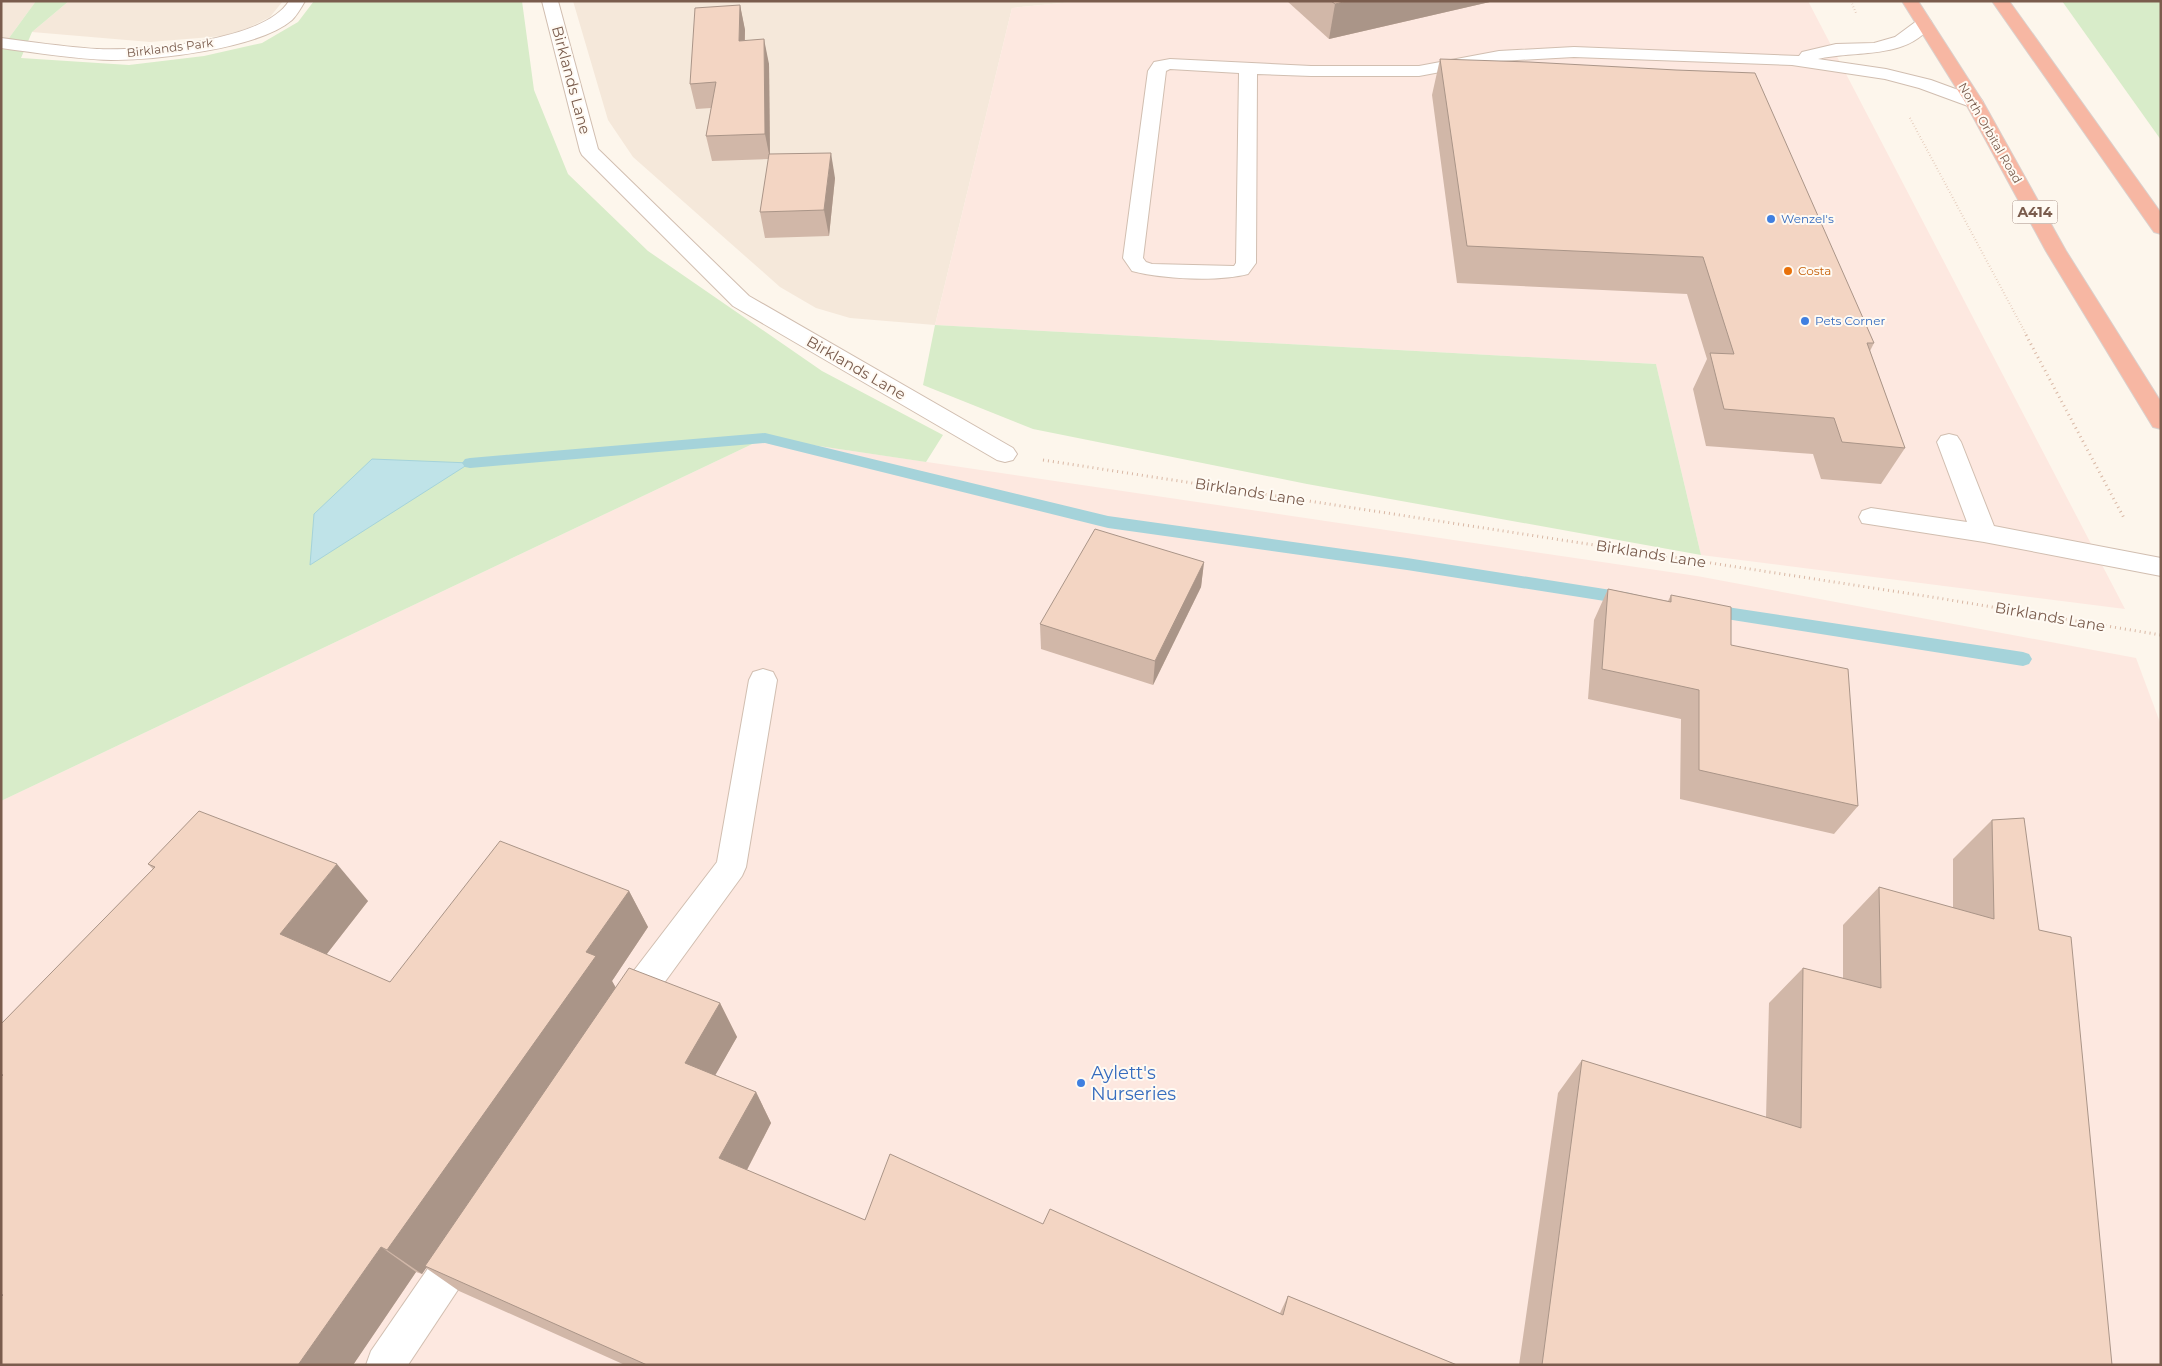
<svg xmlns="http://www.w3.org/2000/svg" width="2162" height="1366" viewBox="0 0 2162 1366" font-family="Montserrat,sans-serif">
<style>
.residential{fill:#f5e8da}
.commercial{fill:#fde8e0}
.green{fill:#d8ecc9}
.water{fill:#bfe3e8;stroke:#a5d3da}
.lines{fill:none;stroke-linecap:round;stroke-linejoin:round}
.stream{fill:#a5d3da;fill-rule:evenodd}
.minor-casing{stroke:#d1beb0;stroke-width:2}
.highway-casing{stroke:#dad1cd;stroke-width:2}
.path-far1{stroke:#d9b8a5;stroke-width:2;stroke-dasharray:0.5 2.5;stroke-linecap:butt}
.path{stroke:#d9b8a5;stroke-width:3;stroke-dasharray:1 4;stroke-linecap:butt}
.minor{fill:#fff;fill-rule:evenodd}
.highway{fill:#f7b7a3;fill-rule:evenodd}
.wall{fill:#d1b7a8}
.shaded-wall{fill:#aa9588}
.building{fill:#f3d5c3;stroke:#aa9588}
.shop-dot{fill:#3f7fe0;stroke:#fffaf3;stroke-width:2}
.food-dot{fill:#e8710a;stroke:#fffaf3;stroke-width:2}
.labels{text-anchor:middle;stroke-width:4;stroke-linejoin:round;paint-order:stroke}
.far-street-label{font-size:12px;fill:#7a5c4d;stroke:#fffaf3}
.far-shop-label{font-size:12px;fill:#366cbe;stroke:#fffaf3;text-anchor:start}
.far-food-label{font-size:12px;fill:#c56008;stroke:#fffaf3;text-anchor:start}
.shield{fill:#fffaf3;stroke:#a28b7f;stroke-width:1}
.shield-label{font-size:14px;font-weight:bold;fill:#7a5c4d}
.street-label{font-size:15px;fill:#7a5c4d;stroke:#fffaf3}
.near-shop-label{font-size:18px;fill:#366cbe;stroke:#fffaf3;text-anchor:start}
</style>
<rect width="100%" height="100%" fill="#fdf6ec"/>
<g class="residential">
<path d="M1,1h35l-35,48z"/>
<path d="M69,1h214l-13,16 -22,11 -25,8 -73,6 -118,-10z"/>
<path d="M573,1h509l-70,7 -77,317 -85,-7 -34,-10 -36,-21 -147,-130 -25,-37z"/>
</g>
<g class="commercial">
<path d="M1082,1h726l317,608 -424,-54 -45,-191 -721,-39 77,-317z"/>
<path d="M765,438l932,138 439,82 25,67v640h-2160v-564z"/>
</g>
<g class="green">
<path d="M36,1h33l-37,31 -11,26 108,7 75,-9 58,-13 36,-21 16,-21h208l12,89 34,84 80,77 174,120 121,64 -17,27 -161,-24 -764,363v-752z"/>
<path d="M2062,1h99v139z"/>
<path d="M935,325l721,39 45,191 -394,-71 -274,-55 -110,-44z"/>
</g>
<path class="water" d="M372,459l98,4 -160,102 4,-51z"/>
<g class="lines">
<g class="stream">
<path d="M765,433l343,83 299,42 223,35 6,2 2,4 -2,4 -6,2 -223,-35 -299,-42 -343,-85 -295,25 -5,-1 -3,-4 3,-4 5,-1z"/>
<path d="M1707,604l316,48 6,2 3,5 -3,5 -6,2 -316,-50 -6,-2 -2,-4 2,-4z"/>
</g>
<defs>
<g id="minor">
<path d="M289,1h16c-4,7 -8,14 -13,19 -34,29 -136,40 -181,40 -37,-1 -73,-7 -110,-12v-10c32,4 64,9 96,11 45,2 167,-7 192,-48z"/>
<path d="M542,1h16l40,148 151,147 264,152 4,6 -4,6 -8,2 -8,-2 -264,-154 -151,-151 -2,-4z"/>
<path d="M1924,19l6,1 2,4c-24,36 -77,26 -114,35l68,10 45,11 49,18 3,4 -3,4 -6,1 -6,-1 -49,-18 -34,-9 -93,-14 -218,-8 -75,4 -80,15h-108l-54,-2 -1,189 -8,11c-30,8 -86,5 -116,-3l-9,-13 25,-187 6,-9 16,-3 141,7h108l80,-15 75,-4 225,9 3,-4 34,-8 38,-1 21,-6 23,-17zM1170,69l69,4 -3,190 -2,3 -82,-2 -6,-2 -3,-4 23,-187z"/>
<path d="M1949,434l8,2 4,6 33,84 167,32v18l-177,-34 -122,-19 -3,-6 3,-6 9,-3 96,14 -30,-80 4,-6z"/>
<path d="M763,669l10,3 4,8 -31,187 -4,9 -102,140 -12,4 -12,-4 -4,-11 4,-11 101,-132 32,-182 4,-8z"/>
<path d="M464,1230l13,5 5,13 -5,13 -69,104h-42l5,-14 80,-116z"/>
</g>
<g id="highway">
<path d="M1902,1h16l65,101 83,149 95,151v27l-8,-2 -107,-176 -81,-149z"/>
<path d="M1992,1h17l152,212v21l-7,-2z"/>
</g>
</defs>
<use href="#minor" class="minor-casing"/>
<use href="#highway" class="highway-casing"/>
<g class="path-far1">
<path d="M1851,1l5,12"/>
<path d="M1910,118l117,218"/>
</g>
<g class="path">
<path d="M2026,335l98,183"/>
<path d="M1043,460l895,138 223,37"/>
</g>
<use href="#minor" class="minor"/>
<use href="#highway" class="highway"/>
</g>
<g class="wall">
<path d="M1287,1h207l-165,38z"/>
<path d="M740,5l5,25v10l24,24 1,90 65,24 -6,58 -64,2 -5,-26 9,-53 -57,2 -6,-25 5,-28 -15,1 -6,-25z"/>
<path d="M1440,59l434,284 -4,8 35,97 -24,36 -60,-5 -8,-25 -107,-8 -13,-57 14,-30 -20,-65 -230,-11 -25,-188z"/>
<path d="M1204,562l-3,25 -48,98 -112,-36 -1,-25z"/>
<path d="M1608,589l60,12 3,-6 60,50 127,161 -24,28 -154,-35 1,-80 -93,-20 6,-79z"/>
<path d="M1992,820l47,110 73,435h-593l39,-272 24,-33 184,58 3,-115 34,-35 40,10v-53l36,-38 74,21v-49z"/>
<path d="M148,864l220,37 -42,54 64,27 239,-91 19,36 -36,54 4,7 104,15 17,34 -22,38 41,17 15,31 -24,47 118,50 178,4 237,89 8,-17 169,69h-832l-166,-74 -33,-23 -4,6 -6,-2 -63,93h-352l2,-70 -2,-1v-270l152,-155z"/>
</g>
<g class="shaded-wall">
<path d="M1348,1h146l-165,38 6,-35z"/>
<path d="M740,5l5,25 -1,35 -5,-24z"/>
<path d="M764,39l5,25 1,95 -5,-25z"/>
<path d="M831,153l4,25 -6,58 -5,-26z"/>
<path d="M1204,562l-3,25 -48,98 2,-24z"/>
<path d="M337,864l31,37 -53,68 -35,-35z"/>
<path d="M629,891l19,36 -36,54 5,9 -195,284 -35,-24 199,-298z"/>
<path d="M720,1003l17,34 -33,58 -19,-32z"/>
<path d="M756,1092l15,31 -33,64 -19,-29z"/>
<path d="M381,1247l35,25 -63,93h-55z"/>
</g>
<g class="building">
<path d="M1331,1h17l-13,3z"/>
<path d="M740,5l-1,36 25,-2 1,95 -59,2 10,-54 -26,2 5,-76z"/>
<path d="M1440,59l89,3 147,8 79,3 119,270h-7l38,105 -63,-6 -8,-24 -110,-9 -14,-56 24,1 -31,-97 -236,-11z"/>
<path d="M831,153l-7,57 -64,2 9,-58z"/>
<path d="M1095,529l109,33 -49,99 -115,-37z"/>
<path d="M1608,589l63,13v-7l60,12v38l117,24 10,137 -159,-36v-80l-97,-21z"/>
<path d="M199,811l138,53 -57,70 110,48 110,-141 129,50 -43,61 10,4 -209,294 -6,-3 -83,118h-297v-68l2,-2 -2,-1v-217l2,-2 -2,-1v-50l154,-157 -7,-3z"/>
<path d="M2024,818l15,112 32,7 41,428h-570l40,-305 219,68 2,-160 78,20 -2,-101 115,32 -2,-99z"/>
<path d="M629,968l91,35 -35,60 71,29 -37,66 146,62 25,-66 153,70 7,-15 233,106 5,-19 169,69h-810l-222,-99z"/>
</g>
<g class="shop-dot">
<circle cx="1771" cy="219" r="5"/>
<circle cx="1805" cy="321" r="5"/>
<circle cx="1081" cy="1083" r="5"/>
</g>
<circle class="food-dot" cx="1788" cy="271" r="5"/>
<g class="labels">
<g class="far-street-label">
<text transform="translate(170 48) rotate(-7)" y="4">Birklands Park</text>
<text transform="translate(1990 133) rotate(60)" y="4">North Orbital Road</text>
</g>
<g class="far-shop-label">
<text x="1781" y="223">Wenzel's</text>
<text x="1815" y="325">Pets Corner</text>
</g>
<g class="far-food-label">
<text x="1798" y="275">Costa</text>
</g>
<rect class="shield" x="2012.5" y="200.5" width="45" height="23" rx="4"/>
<g class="shield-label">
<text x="2035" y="217">A414</text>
</g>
<g class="street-label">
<text transform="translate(571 80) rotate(75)" y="5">Birklands Lane</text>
<text transform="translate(856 368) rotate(30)" y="5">Birklands Lane</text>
<text transform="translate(1250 492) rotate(9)" y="5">Birklands Lane</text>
<text transform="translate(1651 554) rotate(9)" y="5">Birklands Lane</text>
<text transform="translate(2050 617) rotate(10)" y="5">Birklands Lane</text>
</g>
<g class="near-shop-label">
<text x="1091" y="1079">Aylett's<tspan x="1091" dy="21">Nurseries</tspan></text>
</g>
</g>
<rect width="2162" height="1366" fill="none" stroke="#7a5c4d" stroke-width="5"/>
</svg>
